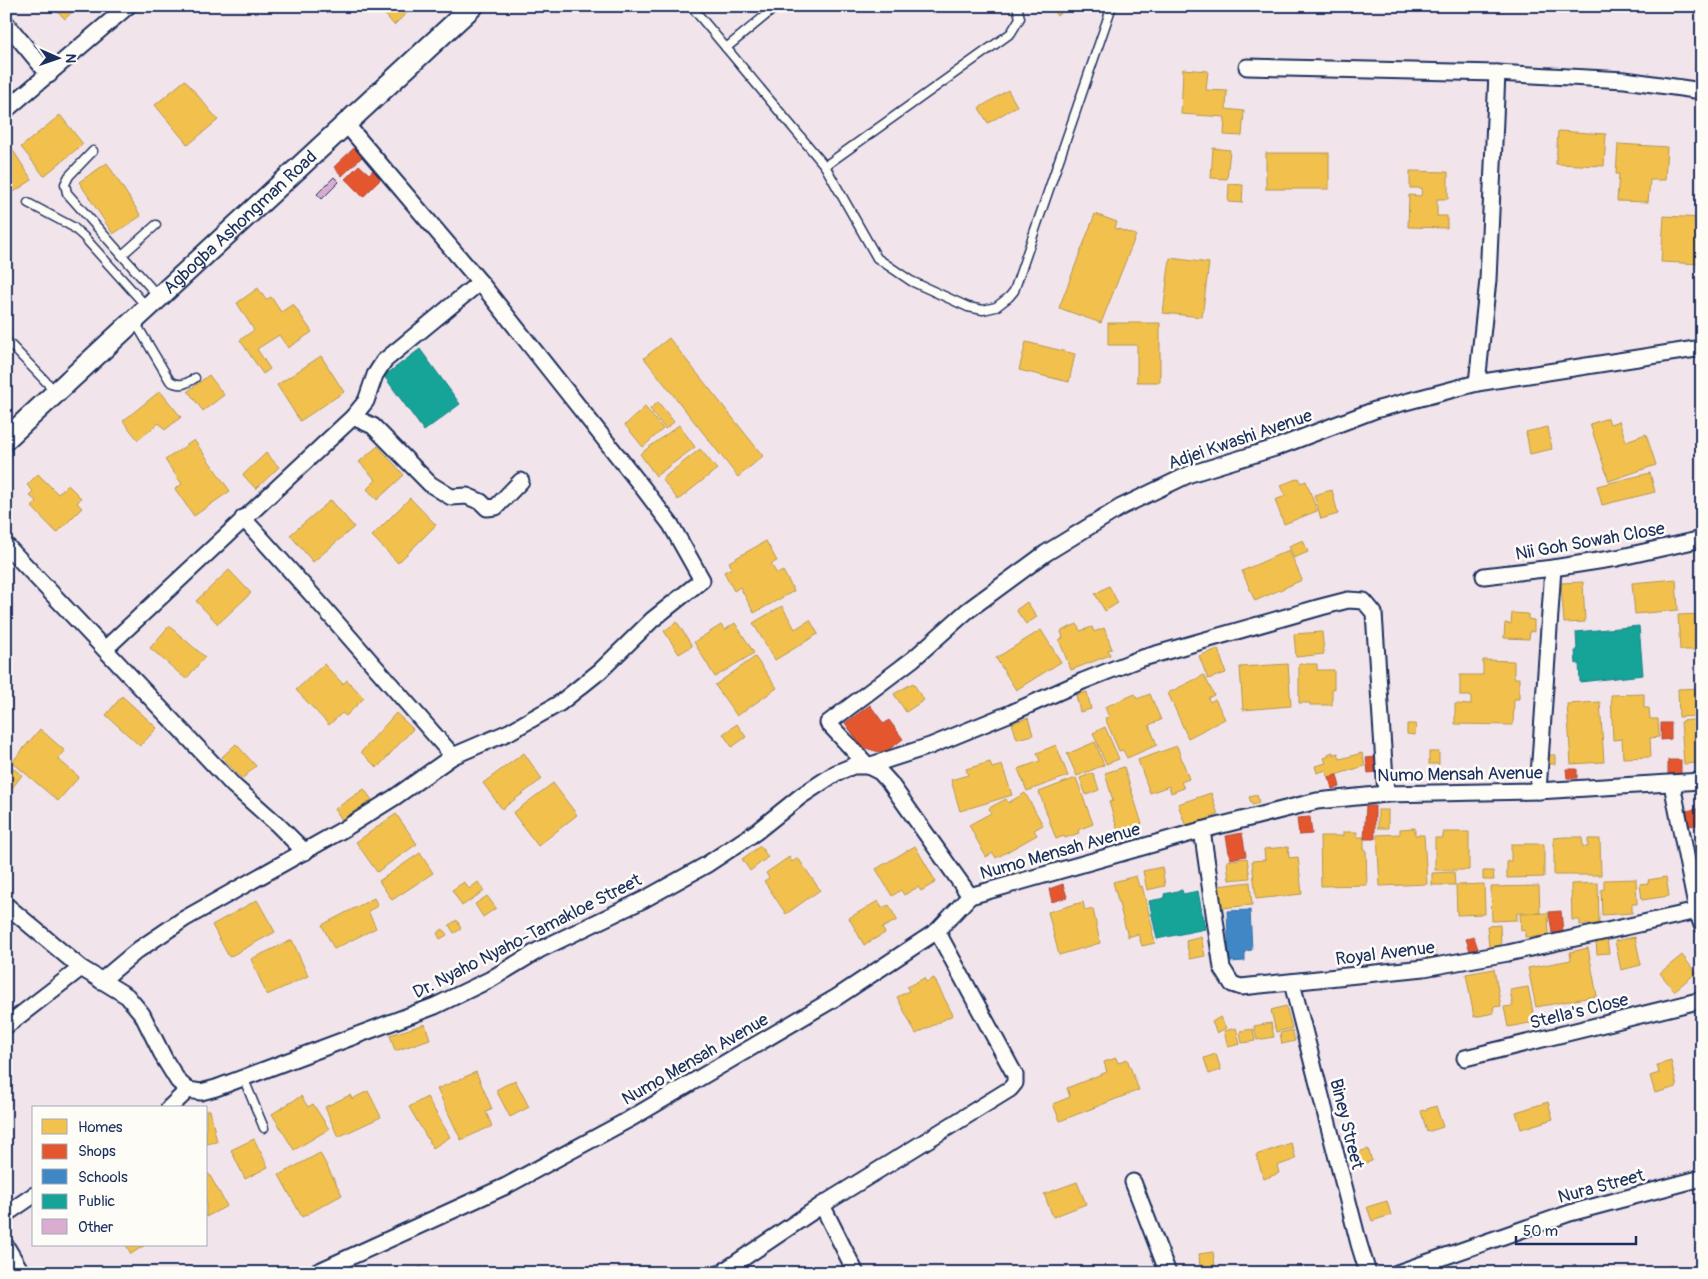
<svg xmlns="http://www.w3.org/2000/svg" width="1708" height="1279" viewBox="0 0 1708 1279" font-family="Pangolin,sans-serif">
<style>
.homes{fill:#f2c14e;stroke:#b29553}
.shops{fill:#e4572e;stroke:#a84b3c}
.schools{fill:#3f88c5;stroke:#346da6}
.public{fill:#17a398;stroke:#188087}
.building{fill:#daadd0;stroke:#1b2f5e}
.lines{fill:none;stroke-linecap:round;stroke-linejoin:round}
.service-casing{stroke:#1b2f5e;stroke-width:11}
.minor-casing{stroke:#1b2f5e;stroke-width:19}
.tertiary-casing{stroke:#1b2f5e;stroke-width:24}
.service{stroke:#fdfcf7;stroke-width:8}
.minor{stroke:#fdfcf7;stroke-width:15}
.tertiary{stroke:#fdfcf7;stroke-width:20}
.labels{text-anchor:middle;stroke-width:5;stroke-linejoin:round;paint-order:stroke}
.street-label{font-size:18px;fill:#1b2f5e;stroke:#fdfcf7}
</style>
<rect width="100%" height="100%" fill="#f2e4eb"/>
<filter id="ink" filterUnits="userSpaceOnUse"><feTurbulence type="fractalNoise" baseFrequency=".02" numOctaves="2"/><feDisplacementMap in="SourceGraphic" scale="10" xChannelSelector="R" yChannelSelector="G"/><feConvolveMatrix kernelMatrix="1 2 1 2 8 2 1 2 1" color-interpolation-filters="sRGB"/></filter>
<g filter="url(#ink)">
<g class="homes">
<path d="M52,6h26l-13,13z"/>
<path d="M378,6h36l-20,19z"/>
<path d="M1050,6h19l-12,10z"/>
<path d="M1583,6h40l-1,4z"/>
<path d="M1183,69l25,2 -2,19 21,1 -1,18 18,2 -2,25 -18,-1 1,-18 -44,-3z"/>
<path d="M185,80l33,40 -30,25 -33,-40z"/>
<path d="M1008,90l9,16 -29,17 -9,-15z"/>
<path d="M60,115l23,29 -39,32 -23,-29z"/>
<path d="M1558,131l48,3 -2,32 -48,-2z"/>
<path d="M7,141l25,39 -26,17v-55z"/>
<path d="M1618,144l49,3 -2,33h-15l-2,22 -31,-1 2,-27h-3z"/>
<path d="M1213,148l17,2 -3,29 -16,-1z"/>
<rect x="1266" y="153" width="63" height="36"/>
<path d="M107,163l34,53 -28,18 -34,-52z"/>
<path d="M1410,171l38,1v27h-11v17h10v12l-39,-1 1,-32 12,1 1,-8h-12z"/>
<path d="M1229,184l14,1 -1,18 -14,-1z"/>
<path d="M1095,214l22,8 -2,6 21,7 -35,88 -42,-15z"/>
<path d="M1664,216l38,2v46l-41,-2z"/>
<path d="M1170,258l39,5 -7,54 -39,-4z"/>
<path d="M258,288l8,12 5,-3 10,15 12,-8 19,28 -24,16 -9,-13 -22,14 13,20 -7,5 -23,-34 14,-10 -17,-27z"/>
<path d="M1108,323h52v59h-23v-37h-29z"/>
<path d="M669,338l94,118 -25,21 -94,-119z"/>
<path d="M1026,342l49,12 -6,28 -50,-12z"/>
<path d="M321,356l23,36 -44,29 -23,-36z"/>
<path d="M209,375l15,20 -21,16 -15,-20z"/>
<path d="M160,391l21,26 -16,13 -6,-7 -21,17 -15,-19z"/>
<path d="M658,402l16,20 -9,7 -15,-20z"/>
<path d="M645,407l18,22 -20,18 -18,-22z"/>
<path d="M1608,418l2,6 9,-3 7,20 20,-7 10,31 -47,16 -19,-57z"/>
<path d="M679,425l16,22 -39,29 -16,-22z"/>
<path d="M1548,427l4,22 -22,5 -4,-22z"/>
<path d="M194,440l36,51 -36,25 -19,-27 7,-5 -17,-24z"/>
<path d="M378,446l26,29 -27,25 -10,-11 9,-9 -17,-18z"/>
<path d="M700,449l17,20 -39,31 -16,-21z"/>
<path d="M266,453l13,14 -23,22 -13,-14z"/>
<path d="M1650,473l5,19 -53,13 -5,-19z"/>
<path d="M38,474l20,20 10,-9 13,13 -4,5 5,5 -25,25 -25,-26 5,-5 -8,-7 4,-4 -6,-6z"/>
<path d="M1299,478l2,5 5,-2 11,30 -33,13 -9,-24 10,-4 -4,-11z"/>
<path d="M1332,490l6,24 -17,5 -7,-24z"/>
<path d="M410,498l26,27 -38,38 -26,-27z"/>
<path d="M331,500l23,27 -41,35 -23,-27z"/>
<path d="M1303,540l5,12 -14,6 -5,-12z"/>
<path d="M766,541l11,20 -6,3 6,10 6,-3 11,20 -40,22 -14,-26 -6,4 -10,-19 8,-4 -3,-6z"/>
<path d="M1289,550l13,30 -47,21 -13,-30z"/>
<path d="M229,570l22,23 -33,31 -22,-23z"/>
<path d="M1676,579l2,31 -43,4 -3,-31z"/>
<path d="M1583,582l2,40 -21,1 -3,-40z"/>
<path d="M1109,586l9,17 -13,8 -10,-17z"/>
<path d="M1027,602l10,15 -11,7 -10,-14z"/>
<path d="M782,606l13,23 15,-9 8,14 -43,26 -22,-37z"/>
<path d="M1512,613l16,1v5l6,1v12l-4,-1 -1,8 -25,-1 1,-15 6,1z"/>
<path d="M1702,614v36h-22l-2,-35z"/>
<path d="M677,622l15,24 -13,8 -15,-23z"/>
<path d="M735,623l19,30 -39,24 -21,-35 27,-17 4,5z"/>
<path d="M1077,624l3,7 12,-4 2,5 10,-4 8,21 -4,1 2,5 -39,15 -12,-30 4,-2 -2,-7z"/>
<path d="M169,626l36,31 -19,22 -36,-31z"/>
<path d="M1041,630l20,32 -45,28 -20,-32z"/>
<path d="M1322,632l2,22 -28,3 -2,-23z"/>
<path d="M1218,649l8,24 -18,6 -9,-23z"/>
<path d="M755,657l22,31 -40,28 -22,-31z"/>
<path d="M1483,660l31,1v17h5v21h-5l-1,26 -58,-1v-20l16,1v-9h-11v-21h23z"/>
<path d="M324,664l19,20 4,-4 17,18 -18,18 -4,-3 -13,12 -33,-35z"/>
<path d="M1288,664l3,42 -48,4 -3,-43z"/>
<path d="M1299,664h18v6h17v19h-2v16h-22v-2h-11z"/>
<path d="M1204,675l10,20 -6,3 2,4 5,-3 10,20 -37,19 -20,-45z"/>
<path d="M913,683l11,17 -18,12 -12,-18z"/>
<path d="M1702,688v28l-23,1 -1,-28z"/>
<path d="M1087,692l4,17 -11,3 -4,-17z"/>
<path d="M1135,694l2,5 13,-5 11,26 -12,5 8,20 -30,13 -4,-8 -4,1 -14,-33 4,-1 -4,-10z"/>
<path d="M1644,694v14h5l1,11h8l1,18 -9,1 1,19 -28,1 -1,-19 -9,1 -2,-45z"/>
<path d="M122,696l35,32 -17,18 -34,-31z"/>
<path d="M1600,702l4,60 -33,2 -4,-60z"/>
<path d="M396,713l17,16 -36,39 -16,-16z"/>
<path d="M1028,718l5,17 -16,4 -5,-16z"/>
<path d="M1702,719v44l-18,1 -3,-43z"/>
<path d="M737,724l9,13 -14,10 -9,-13z"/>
<path d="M1407,724h9l-1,11 -8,-1z"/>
<path d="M1105,727l14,32 -13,5 -13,-31z"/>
<path d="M40,729l25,22 -7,8 21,18 -21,24 -46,-39z"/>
<path d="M1095,742l9,23 -27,11 -10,-22z"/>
<path d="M236,744l20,22 -14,13 -20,-22z"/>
<path d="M1056,745l12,31 -41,15 -9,-22 22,-8 -3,-8z"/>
<path d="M1177,746l12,33 -8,3 3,6 -13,5 -2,-7 -19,7 -12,-33z"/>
<path d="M1333,752v3l5,-2 2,6 22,-6 3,13 -37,11 -2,-7 -9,3 -2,-7 11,-3 -2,-5 5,-2 -1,-2z"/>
<rect x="1429" y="752" width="10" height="12"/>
<path d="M524,753l18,26 -40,30 -19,-26z"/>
<rect x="1545" y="755" width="10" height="9"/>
<path d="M990,762l2,6 10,-3 10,30 -52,16 -9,-31 17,-5 -2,-6z"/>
<path d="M7,764l15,11 -12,16 -4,-4z"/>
<path d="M1124,767l18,57 -24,7 -9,-29 4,-1 -8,-28z"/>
<path d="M1093,773l6,17 -13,5 -6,-17z"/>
<path d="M1076,778l17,46 -15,6 1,3 -14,5 -1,-2 -8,3 -17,-47z"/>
<path d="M553,783l24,32 -39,31 -25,-33z"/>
<path d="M364,789l8,11 -30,20 -7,-11z"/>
<path d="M6,792l7,5 -7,10z"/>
<path d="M1025,793l18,32 -9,5 3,5 -41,23 -3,-5 -7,4 -17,-32 22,-12 -2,-5 17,-9 2,4z"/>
<path d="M1211,793l7,22 -32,12 -8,-23z"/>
<path d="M1257,795l2,8 -7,2 -3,-8z"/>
<rect x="1378" y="810" width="10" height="18"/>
<path d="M396,814l21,30 -40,28 -21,-30z"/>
<path d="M1415,828v7h9l3,49 -47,2 -3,-51 23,-1v-5z"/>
<path d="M1343,832h14v5h7v13h2l1,35 -46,1 -1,-50h23z"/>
<path d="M1443,832h26v38h-34v-32h8z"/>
<path d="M1564,837h18l1,10h5v-8h12l1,36h-47v-37z"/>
<path d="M1511,844h33v33l-37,1v-17h4z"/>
<path d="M760,846l8,11 -18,14 -8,-12z"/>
<path d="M915,846l21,36 -15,9 -3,-4 -14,8 -3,-5 -9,6 -16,-27z"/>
<path d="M1288,847l1,11 9,-1 4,37 -46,5 -4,-38 13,-1 -1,-11z"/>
<path d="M420,853l13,20 -41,27 -13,-19z"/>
<path d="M789,857l3,5 6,-4 22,32 -34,24 -22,-33 5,-3 -3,-5z"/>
<path d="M1247,858l3,20 -21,2 -2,-19z"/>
<path d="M1015,863l3,8 -11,4 -3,-8z"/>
<path d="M1162,867l3,19 -18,4 -4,-19z"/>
<path d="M1483,871h10l1,9h-11z"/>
<path d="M1454,872l1,13h-23v-12z"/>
<path d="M1136,876l3,11 3,-1 11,44 -1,1 3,12 -13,3 -4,-12 -10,3 -15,-55z"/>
<path d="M1666,877l3,19 -27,4 -2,-16 9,-1 -1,-3z"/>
<path d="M1636,879l1,25h-5v9l-30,2 -1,-25 3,-1v-9z"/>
<path d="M464,882l5,7 9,-7 6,9 -22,15 -10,-16z"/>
<path d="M1250,882l2,23 -31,3 -3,-22z"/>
<path d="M1598,883l1,41 -19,1v-5h-8l-1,-36z"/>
<path d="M1484,884l1,30 -28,1 -1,-30z"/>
<path d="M1539,886l1,27h-23v7l-25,1 -1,-34z"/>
<path d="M487,896l9,12 -13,9 -8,-13z"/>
<path d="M374,898l4,8 -10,5 8,17 -42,21 -12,-24z"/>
<path d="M257,900l18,32 -46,25 -17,-32z"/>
<path d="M878,901l4,7 7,-3 8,15 -15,8 3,5 -21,12 -15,-27z"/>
<path d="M1083,902l2,9 8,-2 7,34 -41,12 -11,-43z"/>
<path d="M1548,913l1,24h-24v-7l-4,1 -1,-17z"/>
<path d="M457,920l4,9 -7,4 -5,-8z"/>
<path d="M1500,925l1,21 -12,1 -2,-21z"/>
<path d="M443,929l4,6 -7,4 -3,-6z"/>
<path d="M1201,937l4,19 -15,3 -4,-18z"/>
<path d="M1635,937l6,28 -20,5 -6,-29z"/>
<path d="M1607,939l2,14 -12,1 -1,-13z"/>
<path d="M292,940l16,36 -41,19 -16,-36z"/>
<path d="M1427,947h8v11h-9z"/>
<path d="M1588,948l9,48 -61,11 -8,-39 43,-8 -1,-8z"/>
<path d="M1682,955l14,18 -22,18 -14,-18z"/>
<path d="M1494,969l7,37 -8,1 1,6 -20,4 -8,-43z"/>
<path d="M924,978l2,4 8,-4 19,37 -37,19 -19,-37 12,-6 -2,-4z"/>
<path d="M1528,987l7,35 -27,5 -4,-20 9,-1 -3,-16z"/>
<path d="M1286,1006l6,22 -16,4 -5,-22z"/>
<path d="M1220,1017l6,11 -9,5 -5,-11z"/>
<path d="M1271,1023l3,14 -17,3 -3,-14z"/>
<path d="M425,1024l5,15 -35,12 -5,-16z"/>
<path d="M1236,1028l4,16 -12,3 -4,-16z"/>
<path d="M1253,1029l2,12 -13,2 -2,-12z"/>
<path d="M1292,1030l3,11 -13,3 -2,-11z"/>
<path d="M1216,1054l5,16 -12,4 -5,-16z"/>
<path d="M1116,1058l2,5 9,-4 12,31 -79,31 -7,-17 17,-7 -3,-9 40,-16 -3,-10z"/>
<path d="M1671,1061l6,26 -22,6 -5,-17 9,-3 -2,-8z"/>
<path d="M476,1072l16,37 -6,3 6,14 -31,14 -24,-51z"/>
<path d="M515,1080l14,27 -19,10 -14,-27z"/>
<path d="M368,1091l13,26 -43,20 -13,-30 25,-12 2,4z"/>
<path d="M301,1096l7,11 5,-3 16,25 -35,21 -22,-36z"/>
<path d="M427,1097l23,40 -17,11 -24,-41z"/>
<path d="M1548,1102l5,17 -32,10 -5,-17z"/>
<path d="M1436,1106l7,21 -16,5 -6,-21z"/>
<path d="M206,1110h4l7,32 -11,2z"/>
<path d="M254,1139l14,28 -23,12 -14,-29z"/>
<path d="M1291,1143l5,16 -19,7 2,7 -15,6 -8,-24z"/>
<path d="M1368,1149l4,12 -12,4 -5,-12z"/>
<path d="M320,1153l22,42 -40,22 -23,-42z"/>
<path d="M209,1174l18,32 -21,11v-42z"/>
<path d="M1077,1182l9,22 -33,13 -9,-23z"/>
<path d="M1387,1201l4,14 -19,6 -5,-14z"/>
<path d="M126,1245h19l-14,9z"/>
<path d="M1213,1252l2,13 -15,2 -1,-13z"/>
<path d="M1671,1265l3,8h-26z"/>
<path d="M421,1267l2,4 9,-4 3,6h-25z"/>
</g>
<g class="shops">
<path d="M355,147l8,9 -21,20 -8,-9z"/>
<path d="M359,165l10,9 6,-6 8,9 -20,20 -18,-18z"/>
<path d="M870,705l14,19 5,-4 14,19 -16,12 -8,1 -17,-5 -17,-24z"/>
<path d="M1661,723h10v16l-10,1z"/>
<path d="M1375,757l2,15 -9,1 -2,-15z"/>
<rect x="1668" y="760" width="13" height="15"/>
<path d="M1566,769h11v9h-10z"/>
<path d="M1337,775l3,12 -8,2 -3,-12z"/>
<path d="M1366,806h9v33h-11z"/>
<path d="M1701,808l1,16 -13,2 -3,-15z"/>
<path d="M1310,817l2,17 -13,1 -2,-17z"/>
<path d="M1242,833l4,23 -16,3 -4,-23z"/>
<path d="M1063,884l4,13 -15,5 -3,-13z"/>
<path d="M1561,911l2,21 -11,1 -3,-21z"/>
<path d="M1474,937l4,12 -8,2 -4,-12z"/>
</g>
<path class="schools" d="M1250,910l2,40 -7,1v10l-16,1 -2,-51z"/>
<g class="public">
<path d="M420,349l40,55 -36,27 -40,-55z"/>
<path d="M1639,626l4,49 -63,7 -1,-19 -3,1 -1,-13h2l-1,-19z"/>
<path d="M1182,890l1,4 15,-3 7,38 -48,10 -8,-38 16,-3 -1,-4z"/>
</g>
<path class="building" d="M334,177l5,5 -17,17 -5,-5z"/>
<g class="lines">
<defs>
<g id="service">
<path d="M691,6l134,160 52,92 34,23 57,26 15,3 13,-3 13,-10 5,-6 98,-285"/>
<path d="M726,48l51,-42"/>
<path d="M93,151l-24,25 -4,8 2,9 91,103"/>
<path d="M825,166l186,-133 9,-15 -3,-12"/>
<path d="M28,203l45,24 11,10 63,70"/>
<path d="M122,255l34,-30"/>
<path d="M135,322l35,59c10,6 16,3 25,-3"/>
<path d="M6,340l49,51"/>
<path d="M243,1077l21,51"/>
</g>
<g id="minor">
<path d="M6,23l43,52"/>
<path d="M1247,67l250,6 128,7 77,11"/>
<path d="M6,110l122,-104"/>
<path d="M1477,383l11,-103 9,-207"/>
<path d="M353,417l20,9 57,58 21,13 16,-1 14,6 6,6 9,-1 25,-26"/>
<path d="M243,518l80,89 130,149"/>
<path d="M6,545l228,241 44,39 27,27"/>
<path d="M1484,576l69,-8 64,-10 85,-19"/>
<path d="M105,649l248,-232 13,-16 9,-26 9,-14 96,-79"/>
<path d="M868,766l-40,-43 85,-64 54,-48 79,-58 75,-46 69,-33 85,-26 100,-38 102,-27 225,-35"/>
<path d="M868,766l62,-20 81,-33 72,-32 56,-22 182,-52 27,-7 16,1 10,12 12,181"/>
<path d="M1672,784l25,127 5,14"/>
<path d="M1538,791l15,-223"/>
<path d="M1202,830l20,138 10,16 9,3 183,-19 84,-15 189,-42"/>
<path d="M6,905l75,63 46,28 15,18 23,46 13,21 10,9 13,2 15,-4 219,-82 56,-27 48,-29 104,-50 63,-35 50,-33 45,-36 35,-23 17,-7h15l12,6 10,11 80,113"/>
<path d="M101,981l37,-31 46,-31 160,-90 51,-32 58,-41 56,-24 51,-29 40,-32 52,-51 50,-40 -31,-55 -28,-37 -163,-206 -134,-158"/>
<path d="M1292,983l67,261 9,29"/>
<path d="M6,1026l75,-58"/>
<path d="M1465,1058l237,-58"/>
<path d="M169,1108l19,-18"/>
<path d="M1133,1182l35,91"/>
<path d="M822,1205l34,68"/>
<path d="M6,1214l28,-19"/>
<path d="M6,1246l16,27"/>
<path d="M315,1273l191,-87 122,-66 209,-123 100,-66 33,-35 232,-66 115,-29 69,-7 152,-3 164,-10"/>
<path d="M721,1273l101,-68 188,-116 5,-6v-8l-78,-144"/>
<path d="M1397,1273l173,-60 132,-35"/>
</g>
<g id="tertiary">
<path id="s1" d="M6,439l467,-433"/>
</g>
</defs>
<use href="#service" class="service-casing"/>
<use href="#minor" class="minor-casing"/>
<use href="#tertiary" class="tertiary-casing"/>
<use href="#service" class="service"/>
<use href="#minor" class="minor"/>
<use href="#tertiary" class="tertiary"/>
</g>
</g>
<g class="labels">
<g class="street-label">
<text dy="6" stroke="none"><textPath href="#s1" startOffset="319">Agbogba Ashongman Road</textPath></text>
<text transform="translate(1240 439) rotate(-19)" y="6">Adjei Kwashi Avenue</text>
<text transform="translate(1590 541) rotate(-10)" y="6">Nii Goh Sowah Close</text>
<text transform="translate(1460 774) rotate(-1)" y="6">Numo Mensah Avenue</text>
<text transform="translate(1060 851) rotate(-16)" y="6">Numo Mensah Avenue</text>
<text transform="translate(527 936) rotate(-27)" y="6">Dr. Nyaho Nyaho-Tamakloe Street</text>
<text transform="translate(1385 953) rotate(-7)" y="6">Royal Avenue</text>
<text transform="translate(1579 1011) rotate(-14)" y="6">Stella's Close</text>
<text transform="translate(695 1059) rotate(-30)" y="6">Numo Mensah Avenue</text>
<text transform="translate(1347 1124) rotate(76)" y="6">Biney Street</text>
<text transform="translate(1601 1186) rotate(-15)" y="6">Nura Street</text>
</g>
</g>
<rect width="1708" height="1279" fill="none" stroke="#fdfcf7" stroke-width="25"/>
<rect x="12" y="12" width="1683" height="1254" fill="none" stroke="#1b2f5e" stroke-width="2" filter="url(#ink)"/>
<rect x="32" y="1106" width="175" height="140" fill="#fdfcf7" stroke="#a3aaba"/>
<rect x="42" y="1119" width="25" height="15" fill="#f2c14e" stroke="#a3aaba"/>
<text x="78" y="1132" font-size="15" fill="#1b2f5e">Homes</text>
<rect x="42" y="1144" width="25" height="15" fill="#e4572e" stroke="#a3aaba"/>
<text x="78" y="1156" font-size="15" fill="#1b2f5e">Shops</text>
<rect x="42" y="1169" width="25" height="15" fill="#3f88c5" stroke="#a3aaba"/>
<text x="78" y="1182" font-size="15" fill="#1b2f5e">Schools</text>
<rect x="42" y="1194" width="25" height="15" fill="#17a398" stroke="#a3aaba"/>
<text x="78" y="1206" font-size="15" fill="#1b2f5e">Public</text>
<rect x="42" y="1219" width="25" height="15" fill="#daadd0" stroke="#a3aaba"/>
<text x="78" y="1232" font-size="15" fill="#1b2f5e">Other</text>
<g transform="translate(58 58) rotate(92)" stroke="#fdfcf7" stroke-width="4" paint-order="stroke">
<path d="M0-4L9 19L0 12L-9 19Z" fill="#1b2f5e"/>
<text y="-8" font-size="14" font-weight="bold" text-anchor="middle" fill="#1b2f5e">N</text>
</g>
<path d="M1516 1236v8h120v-8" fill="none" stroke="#1b2f5e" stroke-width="2.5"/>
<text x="1523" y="1236" font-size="15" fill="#1b2f5e" stroke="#fdfcf7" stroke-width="4" paint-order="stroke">50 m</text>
</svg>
